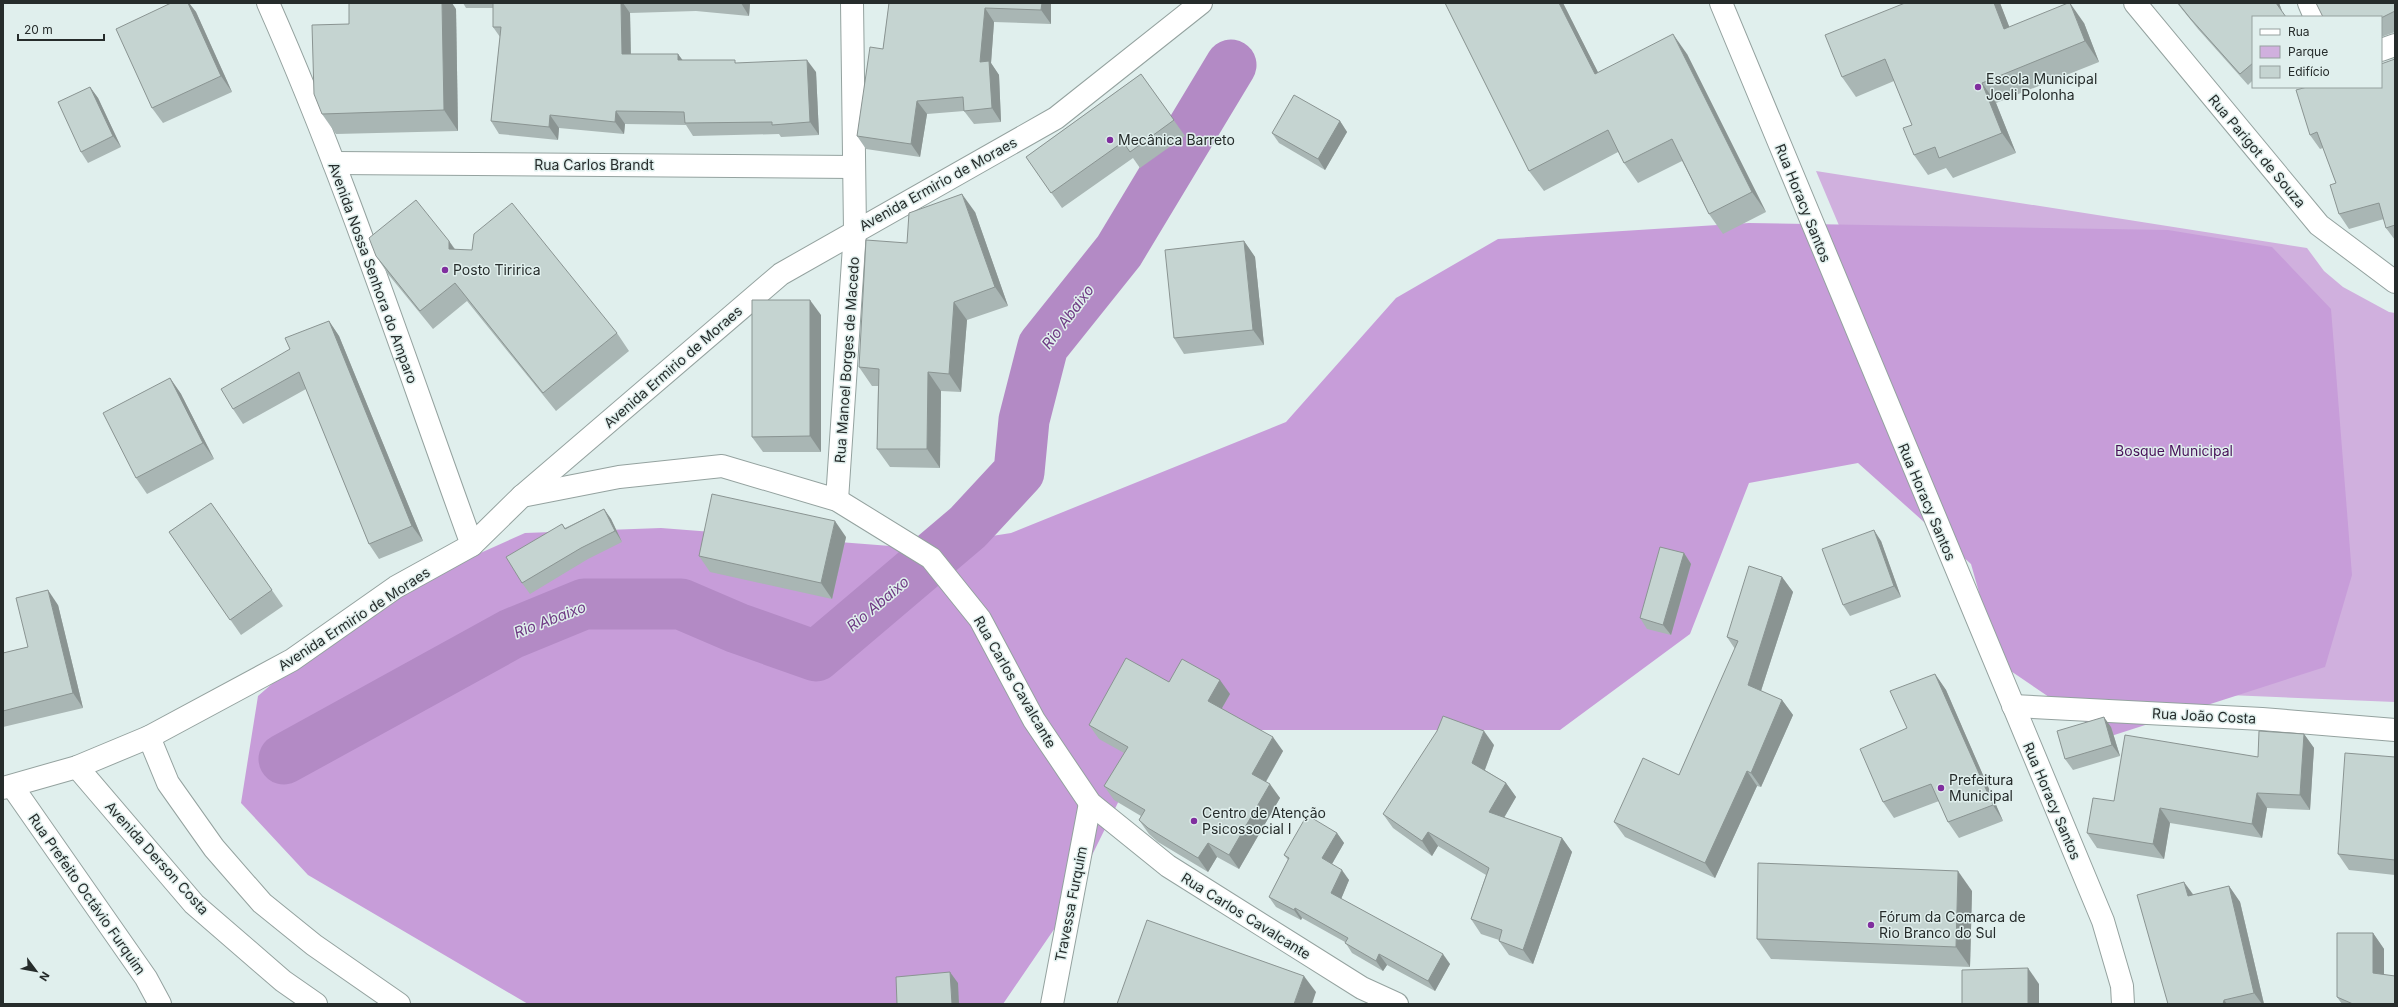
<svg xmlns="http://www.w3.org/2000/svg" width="2398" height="1007" viewBox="0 0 2398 1007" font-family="Inter,sans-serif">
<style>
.green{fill:#d0b0de}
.forest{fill:#c79dd9}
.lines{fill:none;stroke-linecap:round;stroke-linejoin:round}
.river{stroke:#b38ac5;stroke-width:51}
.street-casing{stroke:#94a29f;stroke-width:24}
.secondary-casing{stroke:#94a29f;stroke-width:24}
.primary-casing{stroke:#94a29f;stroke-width:24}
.street{stroke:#fff;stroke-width:22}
.secondary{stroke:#fff;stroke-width:22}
.primary{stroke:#fff;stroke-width:22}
.wall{fill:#a9b6b4}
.shaded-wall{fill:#8a9492}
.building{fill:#c5d4d1;stroke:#8a9492}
.poi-dot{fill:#802e9e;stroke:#e0efed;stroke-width:1.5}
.labels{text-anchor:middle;stroke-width:3;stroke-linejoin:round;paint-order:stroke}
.poi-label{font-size:14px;fill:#262c2b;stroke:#e0efed;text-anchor:start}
.street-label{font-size:14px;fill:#262c2b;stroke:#e0efed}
.park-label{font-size:14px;fill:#471159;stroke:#e0efed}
.water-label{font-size:15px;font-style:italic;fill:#6f3b84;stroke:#e0efed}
</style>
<rect width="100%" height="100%" fill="#e0efed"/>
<path class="green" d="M1816,171l491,77 17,23 19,16 46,25 6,1v389l-334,-14 -30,-8z"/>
<path class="forest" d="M1749,223l419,7 104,17 59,62 21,266 -27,92 -217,70 -109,-74 -28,-99 -113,-101 -109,20 -59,151 -130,96h-363l-57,28 -81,164 -56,82h-475l-220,-129 -67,-72 17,-107 104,-90 163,-73 136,-5 255,20 95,-15 275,-111 110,-124 102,-59z"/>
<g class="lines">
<path class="river" d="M284,759l227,-125 73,-30h97l56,24 79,28 152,-129 51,-55 5,-52 19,-74 76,-95 112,-186"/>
<defs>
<g id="street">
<path d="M2309,3l6,14"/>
<path d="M2381,50l14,-5"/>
<path d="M334,163l520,4"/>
<path d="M837,500l18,-269 -3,-228"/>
<path d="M2013,706l249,13 133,11"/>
</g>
<g id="secondary">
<path d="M268,3c78,176 138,361 204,542"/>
<path d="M1721,3l382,918 19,65 1,18"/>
<path d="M2135,3l184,222 76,57"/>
<path d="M522,496l97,-19 103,-11 115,34 94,58 49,61 54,101 56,83 78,63 194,122 35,16"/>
<path d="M149,737l19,46 46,65 48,55 52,42 85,59"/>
<path d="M77,767l117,137 89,77 33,23"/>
<path d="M12,786l134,192 14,26"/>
<path d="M1052,1004l38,-201"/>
</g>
<path id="primary" d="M3,788l74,-21 72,-30 143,-77 104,-73 76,-42 50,-49 259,-222 275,-156 145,-115"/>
</defs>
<use href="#street" class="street-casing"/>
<use href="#secondary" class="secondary-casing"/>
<use href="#primary" class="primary-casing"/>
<use href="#street" class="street"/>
<use href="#secondary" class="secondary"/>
<use href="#primary" class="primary"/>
</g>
<g class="wall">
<path d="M171,3h18l7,9 36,80 -69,31 -11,-15z"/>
<path d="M463,3h287l-1,13 -53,-5 -66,2 1,41h47l4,6 55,3 79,9 3,63 -38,2 -2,-3 -86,2 -7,-11 -61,-1 -1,10 -65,-6 -1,12 -59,-6 -8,-13 9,-84 -7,-10v-19h-27z"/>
<path d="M889,3h162v21l-57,-2 -3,41 8,12 2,47 -27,2 -10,-13 -37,3 -7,43 -54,-8 -9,-13 26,-87z"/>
<path d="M1445,3h118l35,70 89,-19 79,158 -43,22 -14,-20 -27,-53 -44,22 -14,-20 -6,-11 -74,39 -15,-20z"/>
<path d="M2000,3l9,24 75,-4 15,39 -103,41 20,50 -63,25 -7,-10 -18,7 -14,-20 -2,-30 -18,-44 -38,16 -14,-20z"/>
<path d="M2177,3h102l3,8 -29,6v63l-5,5 -50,-56z"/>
<path d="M2395,3v29l-14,5v-20z"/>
<path d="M456,9l2,122 -122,3 -14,-20 27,-90z"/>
<path d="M2395,59v181l-9,-12 -2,-9 -35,10 -10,-15 -3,-31 -13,-35 -3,1 -10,-14z"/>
<path d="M1141,74l44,62 -45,32 -7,-10 -71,50 -36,-51z"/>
<path d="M90,87l8,11 23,49 -33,16 -7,-11z"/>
<path d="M1340,121l7,11 -22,38 -46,-27 -7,-10z"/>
<path d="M975,212l33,94 -41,14 -6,72 -20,-1 -1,77 -50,-1 -13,-18 1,-63h-6l-13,-19 48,-124z"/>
<path d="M449,241l6,8 162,84 12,18 -73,60 -89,-110 -34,28 -45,-55 -12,-18z"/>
<path d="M1244,241l11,16 9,88 -80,9 -10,-16z"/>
<path d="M821,315v137h-58l-11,-15z"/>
<path d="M329,321l10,15 84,205 -44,18 -10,-15 -63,-155 -63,35 -10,-15 57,-60z"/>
<path d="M170,378l11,16 33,65 -67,35 -11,-16z"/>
<path d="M211,503l72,103 -42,29 -72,-103z"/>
<path d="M604,509l7,10 11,23 -34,17 -58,35 -8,-11 40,-59 3,4z"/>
<path d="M846,537l-14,62 -122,-27 -11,-16z"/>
<path d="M1881,541l20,56 -51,19 -7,-11z"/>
<path d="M1684,553l7,11 -20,71 -24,-6 -7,-11z"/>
<path d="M1782,577l11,15 -32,99 21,9 11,15 -32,72 -4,-1 -42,92 -90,-41 -11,-15 65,-47 56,-126 -8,-12z"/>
<path d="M58,605l25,103 -80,19v-74l25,-6z"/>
<path d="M1935,674l11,16 57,131 -44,17 -11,-16 -9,-21 -45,17 -11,-16 24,-74z"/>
<path d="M1230,694l-8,14 61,43 -17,31 14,16 -41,71 -22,-12 -9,15 -50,-30 -9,-8 -10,-14 2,-4 -27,-16 -10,-14 20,-33 -25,-14 -10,-14z"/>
<path d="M2111,727l9,29 -47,14 -8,-11z"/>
<path d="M2304,734l10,14 -4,62 -43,-2 -5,30 -92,-15 -6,36 -67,-11 -10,-15 27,-32 144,-44z"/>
<path d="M1494,745l-9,25 21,13 10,14 -12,21 58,20 10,14 -39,112 -24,-9 -10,-14v-1l-18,-6 -10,-15 15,-44 -48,-29 -6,10 -39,-28 -10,-14z"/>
<path d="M2395,757v118l-46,-5 -11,-16z"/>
<path d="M1337,833l7,10 -12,21 17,16 -8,19 109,65 -15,27 -48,-26 -4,6 -31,-18 -7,-11 -43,-24 -1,2 -25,-13 -7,-10 19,-37 -4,-5z"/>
<path d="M2229,886l11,16 24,102h-96l25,-109z"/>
<path d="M1972,891l-2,76 -199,-8 -14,-20z"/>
<path d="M2373,933l11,16v26l11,29h-53l-5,-7z"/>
</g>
<g class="shaded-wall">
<path d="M188,3h1l7,9 36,80 -11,-16z"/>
<path d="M442,3h10l4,6 2,122 -14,-21z"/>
<path d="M621,3h2l7,10 1,53 -9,-12z"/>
<path d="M741,3h9l-1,13z"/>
<path d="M1042,3h9v21l-10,-14z"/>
<path d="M1559,3h4l46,91 -14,-20z"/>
<path d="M1994,3h6l18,46 -14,-20z"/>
<path d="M2070,3l14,20 15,39 -14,-21z"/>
<path d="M2276,3h3l3,8z"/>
<path d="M985,8l9,14 -3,41 8,12 2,47 -9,-14 -12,-46z"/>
<path d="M1673,34l14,20 79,158 -14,-20z"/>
<path d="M678,54l9,12 -9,-6z"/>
<path d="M807,60l9,12 3,63 -9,-13z"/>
<path d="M1982,83l14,20 20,50 -14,-20z"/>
<path d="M90,87l8,11 23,49 -8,-11z"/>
<path d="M917,101l10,13 -7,43 -9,-13z"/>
<path d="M616,111l9,13 -1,10 -9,-12z"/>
<path d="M550,115l9,13 -1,12 -9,-13z"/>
<path d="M1340,121l7,11 -22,38 -7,-11z"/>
<path d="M962,194l13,18 33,94 -13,-19z"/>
<path d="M449,241l12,18 -12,-10z"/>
<path d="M1244,241l11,16 9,88 -11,-15z"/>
<path d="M810,300l11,15v137l-11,-16z"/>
<path d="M954,302l13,18 -6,72 -12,-18z"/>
<path d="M329,321l10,15 84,205 -11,-15z"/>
<path d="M928,372l13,19 -1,77 -13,-19z"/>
<path d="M170,378l11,16 33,65 -11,-16z"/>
<path d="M604,509l7,10 11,23 -7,-11z"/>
<path d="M835,521l11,16 -14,62 -11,-16z"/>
<path d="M1874,530l7,11 20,56 -7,-11z"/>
<path d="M1684,553l7,11 -20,71 -8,-10z"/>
<path d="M1782,577l11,15 -35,108 -10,-15z"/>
<path d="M48,590l10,15 25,103 -10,-15z"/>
<path d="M1935,674l11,16 57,131 -10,-16z"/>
<path d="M1220,680l10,14 -12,21 -10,-14z"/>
<path d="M1782,700l11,15 -32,72 -10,-14z"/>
<path d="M2104,717l7,10 9,29 -8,-11z"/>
<path d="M1484,731l10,14 -12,32 -10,-14z"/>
<path d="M2304,734l10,14 -4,62 -10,-15z"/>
<path d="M1273,737l10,14 -21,37 -10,-14z"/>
<path d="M1747,771l10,15 -42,92 -10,-15z"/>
<path d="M1506,783l10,14 -17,29 -10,-14z"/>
<path d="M1270,784l10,14 -41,71 -10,-14z"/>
<path d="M2257,793l10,15 -5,30 -10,-14z"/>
<path d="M2160,808l10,15 -6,36 -11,-15z"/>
<path d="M1428,832l10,14 -6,10 -10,-15z"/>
<path d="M1337,833l7,10 -15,26 -7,-11z"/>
<path d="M1562,838l10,14 -39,112 -10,-14z"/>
<path d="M1208,843l9,14 -9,15 -10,-14z"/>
<path d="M1342,870l7,10 -10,24 -8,-11z"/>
<path d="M1958,871l14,20 -2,76 -14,-20z"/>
<path d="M2184,882l11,15 -7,-1z"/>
<path d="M2229,886l11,16 24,102h-2l-8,-11z"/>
<path d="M1295,908l7,10 -1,2 -7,-10z"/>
<path d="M2373,933l11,16v40l-11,-16z"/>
<path d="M1379,954l8,11 -4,6 -7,-10z"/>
<path d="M1443,954l7,10 -15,27 -7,-10z"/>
<path d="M2028,968l11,16v20h-11z"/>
<path d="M950,972l8,11 1,21h-7z"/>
<path d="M1304,976l12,16 -4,12h-18z"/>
<path d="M2224,1000l3,4h-4z"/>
</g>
<g class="building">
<path d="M171,3h17l33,73 -69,32 -36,-79z"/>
<path d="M349,3h93l2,107 -122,4 -8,-20 -2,-69 37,-1z"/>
<path d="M493,3h128l1,51h56v6h57v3l72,-3 3,62 -38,3v-3l-87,1 -1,-11 -68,-1 -1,11 -65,-7 -1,12 -58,-6 10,-94h-8z"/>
<path d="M889,3h153l-1,7 -56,-2 -5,54 9,-1 3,47 -28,3 -1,-14 -46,4 -6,43 -54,-8 13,-89 13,2z"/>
<path d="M1445,3h114l36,71 78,-40 79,158 -43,22 -37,-75 -48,24 -16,-33 -79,41z"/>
<path d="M1905,3h89l10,26 64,-26h2l15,38 -103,42 20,50 -63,25 -4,-11 -21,8 -11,-27 9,-3 -27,-66 -43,18 -17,-42z"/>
<path d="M2178,3h98l10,14h-33v46l-13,11 -50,-56z"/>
<path d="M2316,3h79v8l-14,7v-1h-58z"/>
<path d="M2395,59v166l-9,3 -7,-25 -40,11 -9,-29 6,-2 -19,-51 -7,3 -14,-45 11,-3h74v-23z"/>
<path d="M1141,74l33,46 -44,32 -7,-10 -72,51 -25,-36z"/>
<path d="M90,87l23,49 -32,16 -23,-50z"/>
<path d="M1294,95l46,26 -22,38 -46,-26z"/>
<path d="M962,194l33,93 -41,15 -5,72 -21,-2 -1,77h-50l2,-80 -20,-2 7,-127 41,3 2,-30z"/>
<path d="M416,200l33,41v8l23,1 2,-16 38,-31 105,130 -74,60 -88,-110 -35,28 -44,-55 -7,-18z"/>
<path d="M1244,241l9,89 -79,8 -9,-88z"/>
<path d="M752,300h58v136l-58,1z"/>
<path d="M329,321l83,205 -43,18 -70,-172 -66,37 -12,-20 69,-40 -5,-11z"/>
<path d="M170,378l33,65 -67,35 -33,-65z"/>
<path d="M712,494l123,27 -14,62 -122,-27z"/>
<path d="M211,503l61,87 -42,30 -61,-88z"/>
<path d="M604,509l11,22 -34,17 -59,35 -16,-26 56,-33 3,5z"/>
<path d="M1874,530l20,56 -51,19 -21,-56z"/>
<path d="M1660,547l24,6 -21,72 -23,-7z"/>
<path d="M1749,566l33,11 -34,108 34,15 -31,73 -4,-2 -42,92 -91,-41 29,-64 36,17 59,-134 -11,-4z"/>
<path d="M48,590l25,103 -70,18v-58l25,-6 -12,-49z"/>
<path d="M1126,658l43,24 13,-23 38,21 -12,21 65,36 -21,37 18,10 -41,71 -21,-12 -10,15 -50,-30 -9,-8 6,-10 -41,-24 24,-39 -39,-22z"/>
<path d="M1935,674l58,131 -45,17 -17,-38 -48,18 -23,-53 47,-21 -17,-37z"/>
<path d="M1443,716l41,15 -12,32 34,20 -17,29 73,26 -39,112 -24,-9 3,-11 -31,-11 18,-51 -61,-36 -6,9 -39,-27 54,-83z"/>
<path d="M2104,717l8,28 -47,14 -8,-28z"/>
<path d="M2259,731l45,3 -4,61 -43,-2 -5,31 -92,-16 -7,36 -66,-11 6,-35 21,3 11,-66 133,22z"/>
<path d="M2345,753l50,4v103l-57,-6z"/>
<path d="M1307,815l30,18 -15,25 20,12 -11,23 112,61 -15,27 -49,-27 -3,7 -31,-18 3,-5 -53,-30 -1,2 -25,-13 20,-39 -5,-3z"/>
<path d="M1758,863l200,8 -2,76 -199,-8z"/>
<path d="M2184,882l4,14 41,-10 25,107 -30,7 -1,4h-55l-31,-109z"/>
<path d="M1147,920l157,56 -10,28h-177z"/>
<path d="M2337,933h36v40l22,3v28h-42l-16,-7z"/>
<path d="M2028,968v36h-66v-34z"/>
<path d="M950,972l2,32h-55l-1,-27z"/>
</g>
<g class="poi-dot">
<circle cx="1978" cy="87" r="4"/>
<circle cx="1110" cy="140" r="4"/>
<circle cx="445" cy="270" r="4"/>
<circle cx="1941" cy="788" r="4"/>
<circle cx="1194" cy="821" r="4"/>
<circle cx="1871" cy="925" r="4"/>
</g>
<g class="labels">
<g class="poi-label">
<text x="1986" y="84">Escola Municipal<tspan x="1986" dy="16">Joeli Polonha</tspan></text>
<text x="1118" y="145">Mecânica Barreto</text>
<text x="453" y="275">Posto Tiririca</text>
<text x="1949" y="785">Prefeitura<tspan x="1949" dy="16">Municipal</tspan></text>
<text x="1202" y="818">Centro de Atenção<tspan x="1202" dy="16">Psicossocial I</tspan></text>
<text x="1879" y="922">Fórum da Comarca de<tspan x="1879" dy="16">Rio Branco do Sul</tspan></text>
</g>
<g class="street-label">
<text transform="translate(2257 151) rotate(50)" y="5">Rua Parigot de Souza</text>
<text x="594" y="170">Rua Carlos Brandt</text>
<text transform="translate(938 184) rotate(-29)" y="5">Avenida Ermirio de Moraes</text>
<text transform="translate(1803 203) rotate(68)" y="5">Rua Horacy Santos</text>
<text transform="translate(373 273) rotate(70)" y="5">Avenida Nossa Senhora do Amparo</text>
<text transform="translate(847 360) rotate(-86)" y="5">Rua Manoel Borges de Macedo</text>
<text transform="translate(673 367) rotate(-41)" y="5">Avenida Ermirio de Moraes</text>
<text transform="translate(1927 502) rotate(67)" y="5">Rua Horacy Santos</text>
<text transform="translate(354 619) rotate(-33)" y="5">Avenida Ermirio de Moraes</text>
<text transform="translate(1015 682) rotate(60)" y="5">Rua Carlos Cavalcante</text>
<text transform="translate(2204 716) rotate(3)" y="5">Rua João Costa</text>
<text transform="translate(2052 801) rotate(67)" y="5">Rua Horacy Santos</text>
<text transform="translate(157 858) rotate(48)" y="5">Avenida Derson Costa</text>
<text transform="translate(87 894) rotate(55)" y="5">Rua Prefeito Octávio Furquim</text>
<text transform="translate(1071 904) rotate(-79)" y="5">Travessa Furquim</text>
<text transform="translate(1246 916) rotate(32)" y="5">Rua Carlos Cavalcante</text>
</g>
<g class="park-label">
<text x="2174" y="456">Bosque Municipal</text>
</g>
<g class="water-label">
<text transform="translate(1068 317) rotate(-53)" y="5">Rio Abaixo</text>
<text transform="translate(878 604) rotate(-40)" y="5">Rio Abaixo</text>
<text transform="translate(550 620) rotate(-21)" y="5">Rio Abaixo</text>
</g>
</g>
<rect width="2398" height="1007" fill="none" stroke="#262c2b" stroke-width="8"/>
<rect x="2252" y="16" width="130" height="72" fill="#e0efed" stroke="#96a19f"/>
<rect x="2260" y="29" width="20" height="6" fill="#ffffff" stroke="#96a19f"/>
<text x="2288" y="36" font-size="12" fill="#262c2b">Rua</text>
<rect x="2260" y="46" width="20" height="12" fill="#d0b0de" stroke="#96a19f"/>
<text x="2288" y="56" font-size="12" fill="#262c2b">Parque</text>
<rect x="2260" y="66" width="20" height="12" fill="#c5d4d1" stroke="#96a19f"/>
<text x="2288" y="76" font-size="12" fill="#262c2b">Edifício</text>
<g transform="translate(36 971) rotate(122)" stroke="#e0efed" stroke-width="3" paint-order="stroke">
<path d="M0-3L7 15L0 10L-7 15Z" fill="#262c2b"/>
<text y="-6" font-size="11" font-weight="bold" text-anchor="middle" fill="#262c2b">N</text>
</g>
<path d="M18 34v6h86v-6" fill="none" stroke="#262c2b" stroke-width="2"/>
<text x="24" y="34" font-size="12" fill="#262c2b" stroke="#e0efed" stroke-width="3" paint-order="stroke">20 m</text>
</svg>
